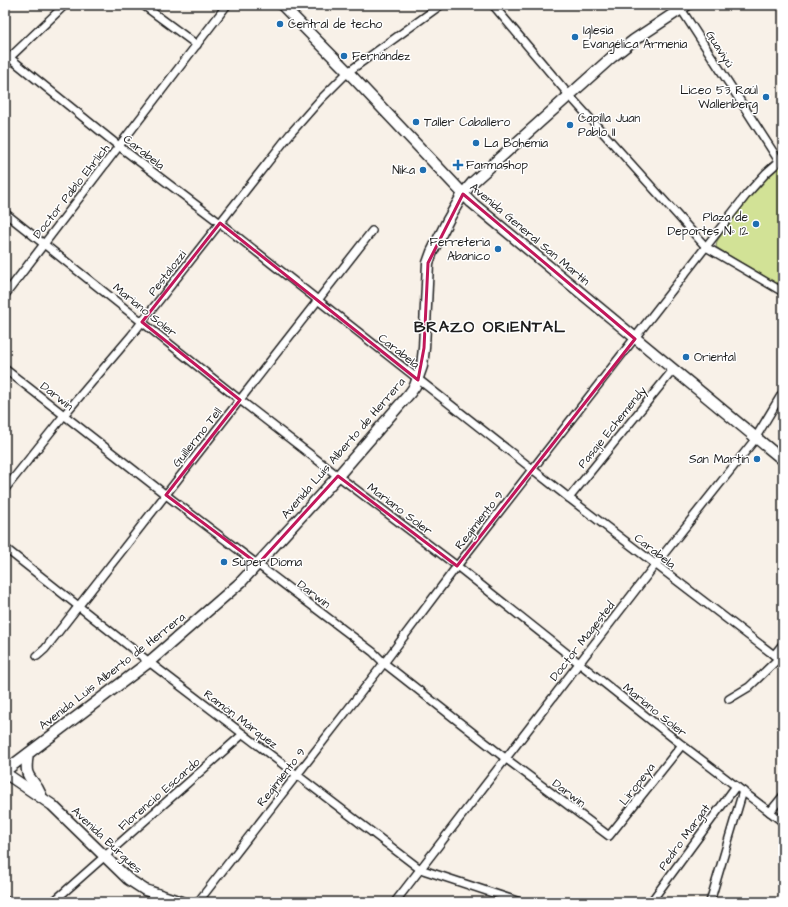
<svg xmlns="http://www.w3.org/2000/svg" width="788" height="907" viewBox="0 0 788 907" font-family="'Architects Daughter',sans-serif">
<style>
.grass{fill:#d2e296;stroke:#777f59}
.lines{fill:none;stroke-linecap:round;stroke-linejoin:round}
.street-casing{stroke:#1c1c1c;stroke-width:10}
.secondary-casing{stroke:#1c1c1c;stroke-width:13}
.street{stroke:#fff;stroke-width:7}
.secondary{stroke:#fff;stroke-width:10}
.marked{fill:none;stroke:#c2185b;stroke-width:3;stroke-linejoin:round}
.poi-dot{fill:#1f6fb2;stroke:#fff;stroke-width:1.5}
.labels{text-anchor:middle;stroke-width:3;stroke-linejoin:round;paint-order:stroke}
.poi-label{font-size:12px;fill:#1c1c1c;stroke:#fff;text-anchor:start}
.street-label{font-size:12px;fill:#1c1c1c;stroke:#fff}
.district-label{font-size:16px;font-weight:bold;letter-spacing:1px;fill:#1c1c1c;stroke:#fff}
</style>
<rect width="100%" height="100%" fill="#f8f1e8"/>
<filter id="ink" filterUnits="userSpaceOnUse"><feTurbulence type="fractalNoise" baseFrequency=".025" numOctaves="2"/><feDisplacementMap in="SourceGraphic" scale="8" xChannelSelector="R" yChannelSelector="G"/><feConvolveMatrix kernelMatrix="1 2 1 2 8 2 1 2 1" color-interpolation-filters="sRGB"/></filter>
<g filter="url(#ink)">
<path class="grass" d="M783,163v125l-61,-37 -6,-4 1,-6c20,-27 40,-56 66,-78z"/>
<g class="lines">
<defs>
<g id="street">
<path d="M143,5l54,40"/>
<path d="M493,5l76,90 137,152 77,45"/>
<path d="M681,9l98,152"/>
<path d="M5,54l115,93 100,76 349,275 214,164"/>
<path d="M5,62l60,-57"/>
<path d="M5,213l235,187 98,76 119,90 225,179 101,77"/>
<path d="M5,295l222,-290"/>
<path d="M5,369l161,126 207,157 11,11 121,95 104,78 73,-91"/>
<path d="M5,489l64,-80 62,-73 159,-202 30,-34 28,-28 93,-67"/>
<path d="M569,498l104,-128"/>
<path d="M5,548l144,114 271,207 100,33"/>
<path d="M774,655l9,-11"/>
<path d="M37,656l8,-7 327,-418"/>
<path d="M729,699l20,-12 29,-28"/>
<path d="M770,812l13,-16"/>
<path d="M5,900l3,2"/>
<path d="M53,902l190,-168"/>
<path d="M198,902l186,-239 73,-97 290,-372 19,-21 17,-15"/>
<path d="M395,902l260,-337 98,-123 30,-50"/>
<path d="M652,902l1,-3 83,-113"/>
<path d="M710,902l33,-111"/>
</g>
<g id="secondary">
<path d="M282,5l66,67 123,130 312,258"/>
<path d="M28,754c-5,28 5,21 13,41"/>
<path d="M5,771l144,-109 92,-80 97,-106 72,-83 5,-7 7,-20 2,-18 4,-85 4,-11 16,-32 15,-26 10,-12 139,-125 22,-17 53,-35"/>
<path d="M5,773l47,32 76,74 17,11 36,12"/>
</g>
</defs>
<use href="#street" class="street-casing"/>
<use href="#secondary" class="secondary-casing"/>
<use href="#street" class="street"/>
<use href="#secondary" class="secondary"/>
</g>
</g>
<path class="marked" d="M463,194l172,145 -178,227 -119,-90 -80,88 -92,-69 74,-95 -98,-78 78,-99 198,157 6,-32 4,-85z"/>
<g class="poi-dot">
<circle cx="280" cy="24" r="4"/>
<circle cx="575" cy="37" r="4"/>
<circle cx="344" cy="56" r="4"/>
<circle cx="766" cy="97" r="4"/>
<circle cx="416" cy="122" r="4"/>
<circle cx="570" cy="125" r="4"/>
<circle cx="476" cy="143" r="4"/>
<path d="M456 159h4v4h4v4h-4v4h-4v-4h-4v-4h4z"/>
<circle cx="423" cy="170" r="4"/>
<circle cx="756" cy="224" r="4"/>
<circle cx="498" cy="249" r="4"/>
<circle cx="686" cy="357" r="4"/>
<circle cx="757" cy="459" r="4"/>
<circle cx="224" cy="562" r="4"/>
</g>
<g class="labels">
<g class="poi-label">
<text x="288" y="28">Central de techo</text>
<text x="583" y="34">Iglesia<tspan x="583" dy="14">Evangélica Armenia</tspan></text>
<text x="352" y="60">Fernández</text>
<text x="758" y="94" text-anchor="end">Liceo 53 Raúl<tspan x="758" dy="14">Wallenberg</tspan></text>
<text x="578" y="122">Capilla Juan<tspan x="578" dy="14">Pablo II</tspan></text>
<text x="424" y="126">Taller Caballero</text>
<text x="484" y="147">La Bohemia</text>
<text x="466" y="169">Farmashop</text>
<text x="415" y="174" text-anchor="end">Nika</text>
<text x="748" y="221" text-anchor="end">Plaza de<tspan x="748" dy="14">Deportes Nº 12</tspan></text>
<text x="490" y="246" text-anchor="end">Ferreteria<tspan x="490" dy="14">Abanico</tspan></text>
<text x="694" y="361">Oriental</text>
<text x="749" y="463" text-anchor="end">San Martín</text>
<text x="232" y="566">Super Dioma</text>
</g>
<g class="street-label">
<text transform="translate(720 49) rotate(57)" y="4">Guaviyú</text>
<text transform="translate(144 152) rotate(38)" y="4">Carabela</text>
<text transform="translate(71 191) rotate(-52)" y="4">Doctor Pablo Ehrlich</text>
<text transform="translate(530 234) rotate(40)" y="4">Avenida General San Martín</text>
<text transform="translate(167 273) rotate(-52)" y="4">Pestalozzi</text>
<text transform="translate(145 310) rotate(39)" y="4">Mariano Soler</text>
<text transform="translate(399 351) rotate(38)" y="4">Carabela</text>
<text transform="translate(57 396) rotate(38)" y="4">Darwin</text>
<text transform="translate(612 427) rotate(-51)" y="4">Pasaje Echemendy</text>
<text transform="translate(197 437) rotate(-52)" y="4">Guillermo Tell</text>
<text transform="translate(343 448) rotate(-49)" y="4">Avenida Luis Alberto de Herrera</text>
<text transform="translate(400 509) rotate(37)" y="4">Mariano Soler</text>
<text transform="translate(479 520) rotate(-52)" y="4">Regimiento 9</text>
<text transform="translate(655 551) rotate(38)" y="4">Carabela</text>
<text transform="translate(314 594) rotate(37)" y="4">Darwin</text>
<text transform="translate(582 641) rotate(-52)" y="4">Doctor Magested</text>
<text transform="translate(112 671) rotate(-38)" y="4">Avenida Luis Alberto de Herrera</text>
<text transform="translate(655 710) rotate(39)" y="4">Mariano Soler</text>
<text transform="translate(241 719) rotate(37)" y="4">Ramón Márquez</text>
<text transform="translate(281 777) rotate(-52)" y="4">Regimiento 9</text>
<text transform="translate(637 784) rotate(-52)" y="4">Liropeya</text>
<text transform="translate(569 793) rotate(37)" y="4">Darwin</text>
<text transform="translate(159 794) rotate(-41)" y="4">Florencio Escardo</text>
<text transform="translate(684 837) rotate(-54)" y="4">Pedro Margat</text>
<text transform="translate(107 840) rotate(43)" y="4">Avenida Burgues</text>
</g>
<g class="district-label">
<text x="490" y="332">BRAZO ORIENTAL</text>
</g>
</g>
<rect width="788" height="907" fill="none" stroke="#fff" stroke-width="20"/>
<rect x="10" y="10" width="768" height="887" fill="none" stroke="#1c1c1c" stroke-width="1.5" filter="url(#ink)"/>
</svg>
